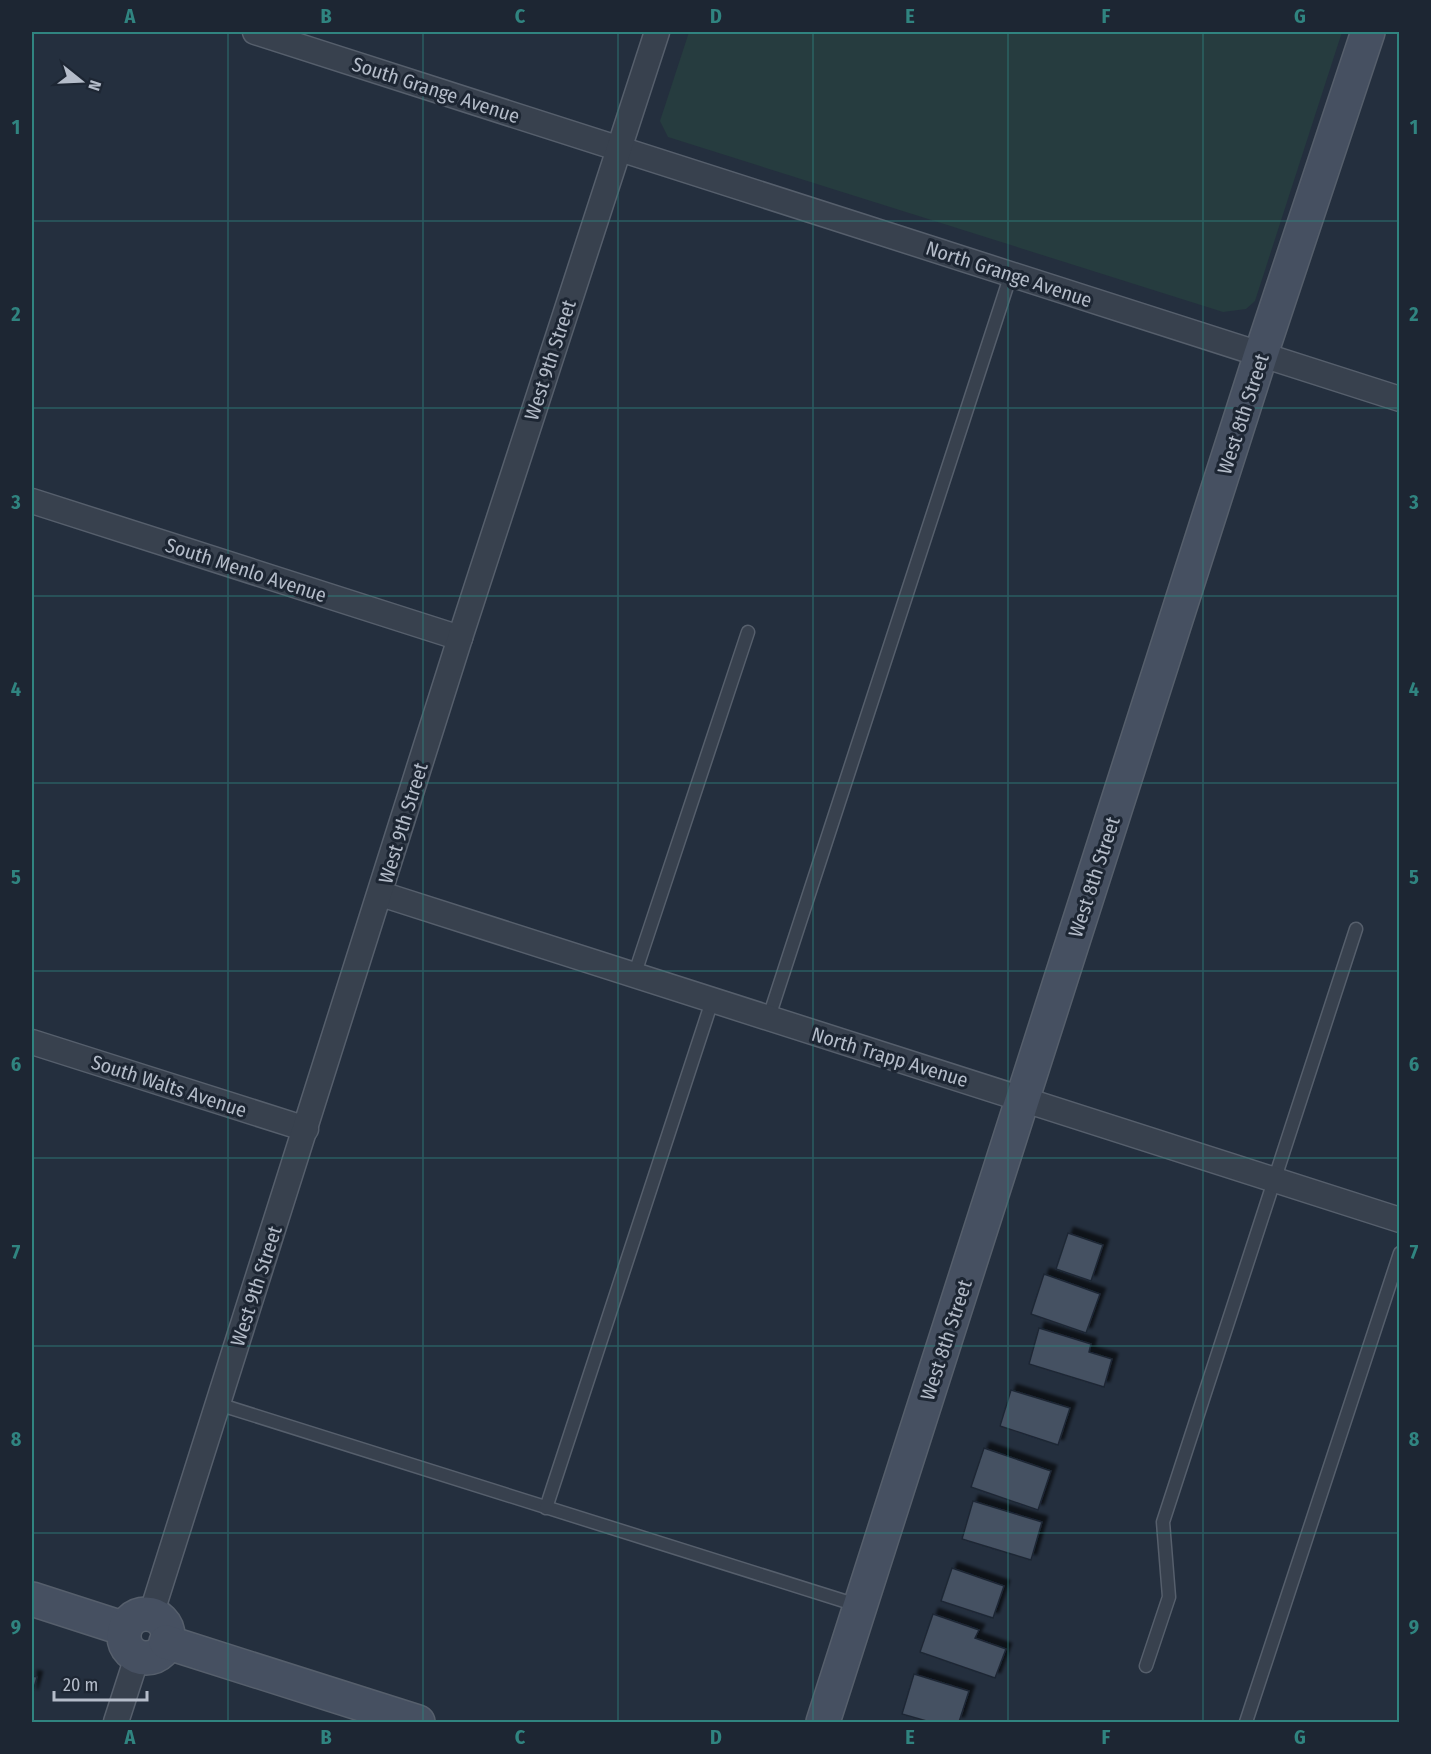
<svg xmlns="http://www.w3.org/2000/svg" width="1431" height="1754" viewBox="0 0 1431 1754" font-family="'Fira Sans Condensed',sans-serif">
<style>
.green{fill:#263c3f}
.building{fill:#455162;stroke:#1f2835;stroke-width:1.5;filter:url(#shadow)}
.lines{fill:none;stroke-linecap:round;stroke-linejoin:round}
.lane-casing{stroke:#565f6c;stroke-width:15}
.street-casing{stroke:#565f6c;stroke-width:27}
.secondary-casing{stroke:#565f6c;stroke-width:36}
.lane{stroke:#38414e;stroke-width:12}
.street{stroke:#38414e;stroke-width:24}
.secondary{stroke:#465061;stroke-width:33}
.grid{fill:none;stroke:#308480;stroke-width:1.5;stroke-opacity:0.55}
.labels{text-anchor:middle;stroke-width:6;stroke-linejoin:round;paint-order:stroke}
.street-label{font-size:20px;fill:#b4bcc9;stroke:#1d2633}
.neatline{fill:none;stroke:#308480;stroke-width:2}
.grid-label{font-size:20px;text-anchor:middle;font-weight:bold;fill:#308480}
</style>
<defs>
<filter id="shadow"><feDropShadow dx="5.5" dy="-5.5" stdDeviation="1.5" flood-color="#0009"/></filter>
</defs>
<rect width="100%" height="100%" fill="#242f3e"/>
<path class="green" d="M689,32h653l-87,269 -9,8 -23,3 -555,-175 -8,-16z"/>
<g class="building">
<path d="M1068,1233l35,12 -12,36 -35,-12z"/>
<path d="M1044,1274l56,20 -14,39 -55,-19z"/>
<path d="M1039,1328l52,16 -2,8 23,7 -8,28 -75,-23z"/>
<path d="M1011,1390l59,18 -12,37 -58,-19z"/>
<path d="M984,1448l67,23 -13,39 -67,-23z"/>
<path d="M973,1501l69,21 -11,38 -69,-21z"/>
<path d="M952,1568l52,18 -11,32 -52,-17z"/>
<path d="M933,1614l46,16 -4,8 31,11 -11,29 -75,-26z"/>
<path d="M914,1674l55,17 -10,31h-29l-28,-8z"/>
<path d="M32,1676l5,1 -5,18z"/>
</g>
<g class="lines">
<defs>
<g id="lane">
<path d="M634,976l114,-344"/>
<path d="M768,1020l243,-746"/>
<path d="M218,1404l642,202"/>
<path d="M546,1508l166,-507"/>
<path d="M1146,1666l23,-69 -6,-75 193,-593"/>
<path d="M1246,1722l154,-469"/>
</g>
<g id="street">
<path d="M255,32l1145,367"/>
<path d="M32,501l428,137"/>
<path d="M381,894l1019,326"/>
<path d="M32,1042l274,87"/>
<path d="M151,1615l309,-977 197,-606"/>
<path d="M116,1722l21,-65"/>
</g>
<g id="secondary">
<path d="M32,1599l93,30"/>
<circle cx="146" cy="1636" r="22"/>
<path d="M166,1642l252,80"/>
<path d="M823,1722l438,-1368 107,-322"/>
</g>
</defs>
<use href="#lane" class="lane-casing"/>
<use href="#street" class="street-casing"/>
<use href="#secondary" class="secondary-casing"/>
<use href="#lane" class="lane"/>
<use href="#street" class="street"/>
<use href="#secondary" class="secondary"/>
</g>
<path class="grid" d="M228,32v1690M423,32v1690M618,32v1690M813,32v1690M1008,32v1690M1203,32v1690M32,221h1368M32,408h1368M32,596h1368M32,783h1368M32,971h1368M32,1158h1368M32,1346h1368M32,1533h1368"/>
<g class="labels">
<g class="street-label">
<text transform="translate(436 90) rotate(18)" y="7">South Grange Avenue</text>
<text transform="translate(1009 274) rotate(18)" y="7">North Grange Avenue</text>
<text transform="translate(550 360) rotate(-72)" y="7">West 9th Street</text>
<text transform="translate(1243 414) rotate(-72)" y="7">West 8th Street</text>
<text transform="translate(246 570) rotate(18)" y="7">South Menlo Avenue</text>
<text transform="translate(403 823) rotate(-73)" y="7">West 9th Street</text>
<text transform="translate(1094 877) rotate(-72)" y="7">West 8th Street</text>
<text transform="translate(890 1057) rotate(17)" y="7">North Trapp Avenue</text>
<text transform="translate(169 1086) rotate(18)" y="7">South Walts Avenue</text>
<text transform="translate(256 1286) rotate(-72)" y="7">West 9th Street</text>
<text transform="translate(946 1340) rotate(-72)" y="7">West 8th Street</text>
</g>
</g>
<rect width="1431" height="1754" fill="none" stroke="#1d2633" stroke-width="66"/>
<g transform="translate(81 81) rotate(108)" stroke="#1d2633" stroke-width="4.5" paint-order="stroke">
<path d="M0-4.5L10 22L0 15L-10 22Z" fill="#b4bcc9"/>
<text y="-9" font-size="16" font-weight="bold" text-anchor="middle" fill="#b4bcc9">N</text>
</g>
<path d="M54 1691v9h93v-9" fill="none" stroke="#b4bcc9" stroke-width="3"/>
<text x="63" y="1691" font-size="18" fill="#b4bcc9" stroke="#1d2633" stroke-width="4.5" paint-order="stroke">20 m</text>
<rect x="33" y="33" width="1365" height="1688" class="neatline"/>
<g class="grid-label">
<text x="130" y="23">A</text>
<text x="326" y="23">B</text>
<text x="520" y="23">C</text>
<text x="716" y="23">D</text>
<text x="910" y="23">E</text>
<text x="1106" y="23">F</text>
<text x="1300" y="23">G</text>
<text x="16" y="134">1</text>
<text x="1414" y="134">1</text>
<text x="16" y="321">2</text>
<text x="1414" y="321">2</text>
<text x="16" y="509">3</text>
<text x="1414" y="509">3</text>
<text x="16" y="696">4</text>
<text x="1414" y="696">4</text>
<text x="16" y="884">5</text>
<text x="1414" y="884">5</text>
<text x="16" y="1071">6</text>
<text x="1414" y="1071">6</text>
<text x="16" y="1259">7</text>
<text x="1414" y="1259">7</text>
<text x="16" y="1446">8</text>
<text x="1414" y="1446">8</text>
<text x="16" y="1634">9</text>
<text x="1414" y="1634">9</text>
<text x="130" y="1744">A</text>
<text x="326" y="1744">B</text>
<text x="520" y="1744">C</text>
<text x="716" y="1744">D</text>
<text x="910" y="1744">E</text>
<text x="1106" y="1744">F</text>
<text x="1300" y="1744">G</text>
</g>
</svg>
